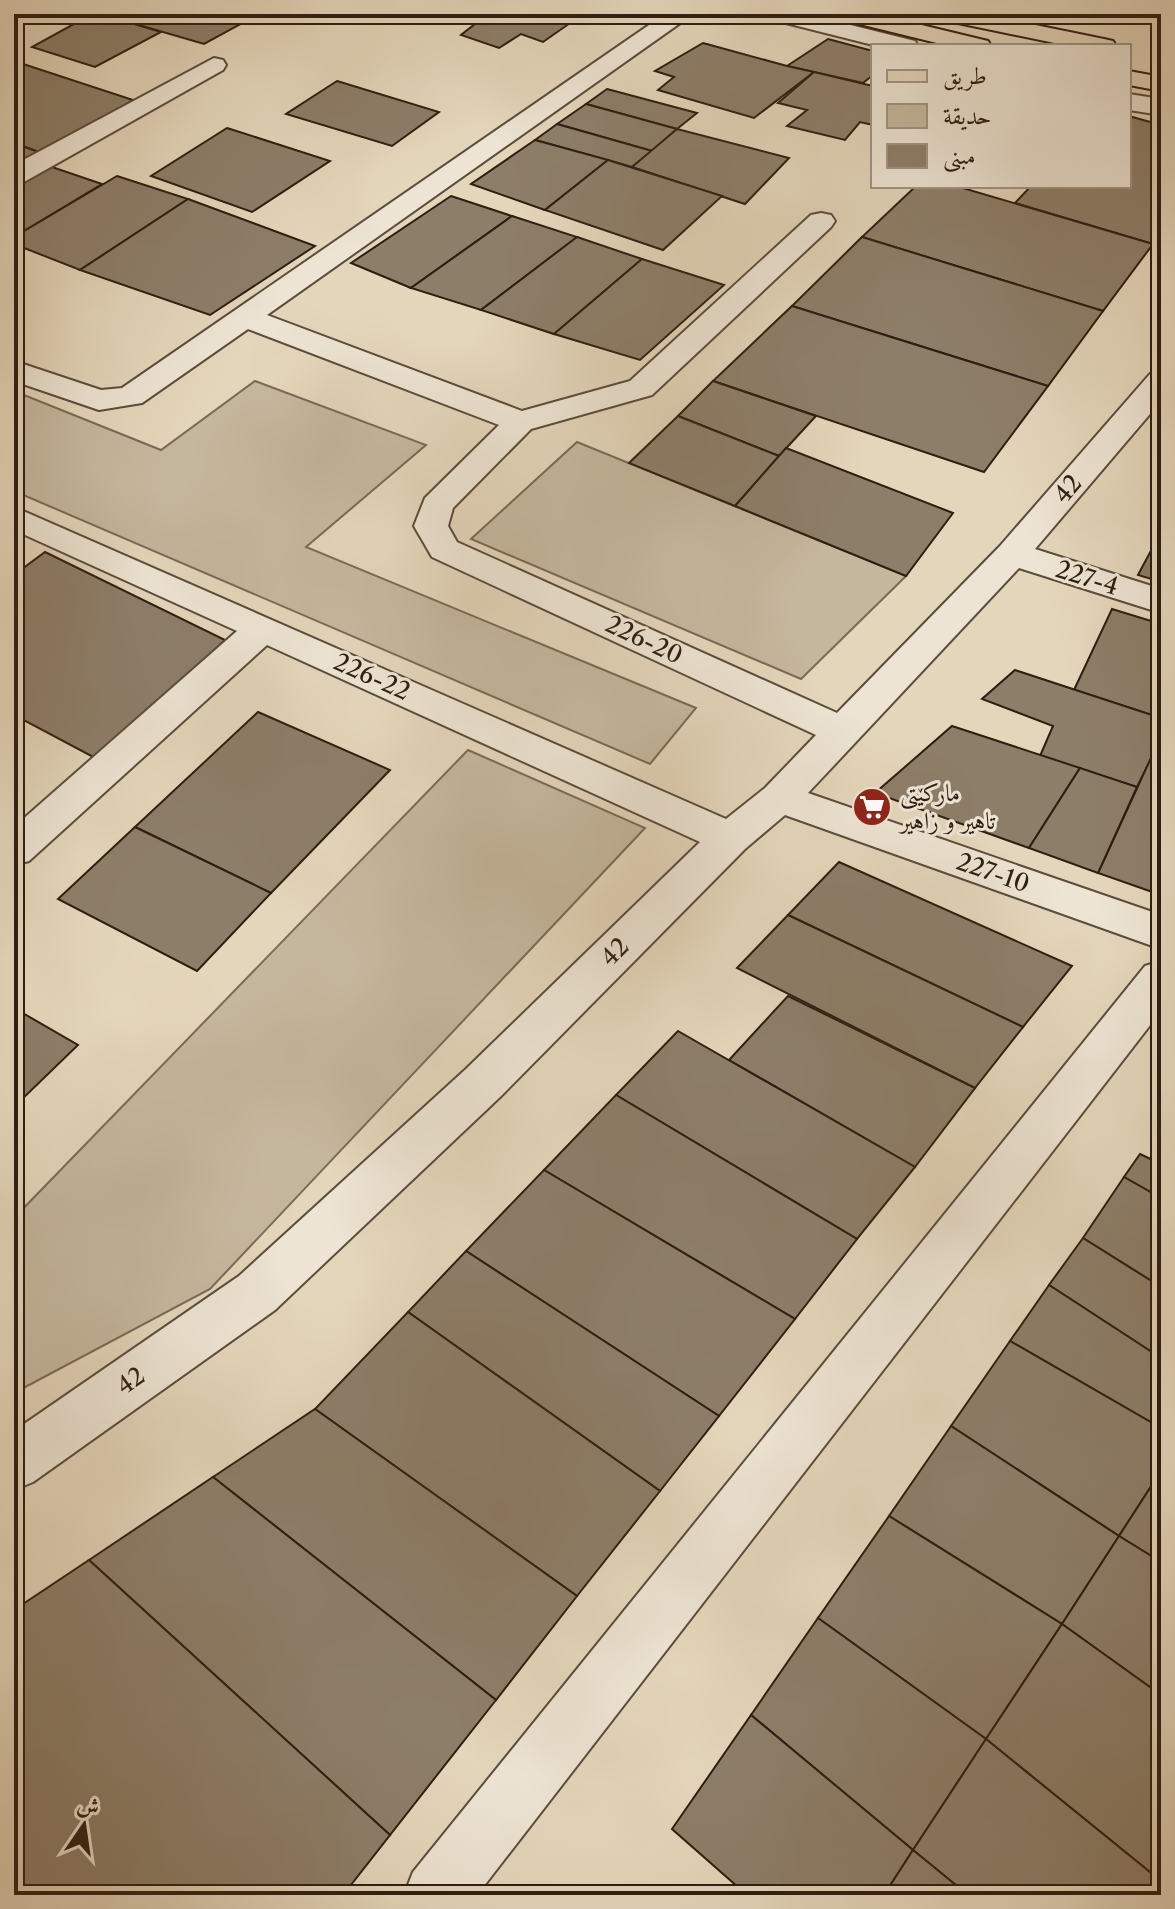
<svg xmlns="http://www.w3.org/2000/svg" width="1175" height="1909" viewBox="0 0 1175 1909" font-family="'Libre Caslon Text',Amiri,serif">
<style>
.green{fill:#c5b79e;stroke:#7a6a58;stroke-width:2}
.building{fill:#8d7e69;stroke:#2e1e11;stroke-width:2}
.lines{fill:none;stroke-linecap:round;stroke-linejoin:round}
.minor-casing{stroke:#5c4c3c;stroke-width:4}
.major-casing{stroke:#2e1e11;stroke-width:4}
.minor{fill:#ede4d3;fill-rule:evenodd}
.major{fill:#e4d6bb;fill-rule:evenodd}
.labels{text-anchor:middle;stroke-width:6;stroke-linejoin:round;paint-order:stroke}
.street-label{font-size:24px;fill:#2e1e11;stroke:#ede4d3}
.poi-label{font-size:24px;fill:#2e1e11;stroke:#ede4d3;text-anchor:start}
</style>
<rect width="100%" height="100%" fill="#e4d6bb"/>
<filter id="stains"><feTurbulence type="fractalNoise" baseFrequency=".0025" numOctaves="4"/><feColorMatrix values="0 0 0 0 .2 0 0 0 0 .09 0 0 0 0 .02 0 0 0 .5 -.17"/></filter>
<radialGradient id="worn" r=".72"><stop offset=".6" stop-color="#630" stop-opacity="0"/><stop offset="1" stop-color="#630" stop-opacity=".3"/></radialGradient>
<g class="green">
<path d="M255,381l171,64 -120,102 390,161 -46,56 -636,-273v-100l147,59z"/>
<path d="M577,442l329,134 -105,103 -330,-140z"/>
<path d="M468,750l177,78 -435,461 -196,104v-175z"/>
</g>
<g class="building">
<path d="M92,14h9l60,18 -66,35 -63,-20z"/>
<path d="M101,14h158l-55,30z"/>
<path d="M370,14h40l-12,8z"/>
<path d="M583,14l-40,28 -22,-8 -22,14 -38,-13 19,-15 -16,-6z"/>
<path d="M828,39l45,12v24l-10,8 -76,-17z"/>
<path d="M703,43l84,23 27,6 -60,46 -96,-28 16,-13 -19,-6z"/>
<path d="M14,61l119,39 -89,54 -30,-11z"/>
<path d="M814,72l59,14v39l-13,-3 -15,18 -58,-14 20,-16 -29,-7z"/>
<path d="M337,81l102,31 -47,34 -106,-32z"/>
<path d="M607,89l90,24 -20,16 -91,-25z"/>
<path d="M586,104l91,25 -25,22 -95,-27z"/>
<path d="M1129,116l32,9v109l-8,10 -138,-41 16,-17h98z"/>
<path d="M557,124l95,27 -20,16 -97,-27z"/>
<path d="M227,128l103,33 -78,51 -101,-36z"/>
<path d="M677,129l112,29 -44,46 -113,-37z"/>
<path d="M535,140l73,20 -63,50 -74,-26z"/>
<path d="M14,143l30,11 -30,15z"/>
<path d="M608,160l114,36 -59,54 -118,-40z"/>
<path d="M49,166l53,18 -88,53v-52z"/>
<path d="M117,176l71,23 -108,71 -66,-26v-7z"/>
<path d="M916,186h40l197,58 -50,67 -241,-74z"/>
<path d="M451,196l61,20 -101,72 -60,-25z"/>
<path d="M188,199l127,47 -105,69 -130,-45z"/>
<path d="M512,216l65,21 -96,73 -70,-22z"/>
<path d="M577,237l65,22 -88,75 -73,-24z"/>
<path d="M862,237l241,74 -55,75 -256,-80z"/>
<path d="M642,259l82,26 -84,75 -86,-26z"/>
<path d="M792,306l256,80 -64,86 -271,-91z"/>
<path d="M713,381l103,35 -37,40 -101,-40z"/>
<path d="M678,416l101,40 -44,50 -106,-43z"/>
<path d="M786,448l167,65 -47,63 -171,-70z"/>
<path d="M1161,532v50l-23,-7z"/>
<path d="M45,552l180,88 -128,119 -83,-44v-140z"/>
<path d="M1112,609l49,15v94l-87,-28z"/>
<path d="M1015,670l146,48v21l-24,48 -97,-31 13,-30 -71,-27z"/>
<path d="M258,712l132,58 -119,123 -136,-66z"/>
<path d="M952,726l128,42 -51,80 -154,-55z"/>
<path d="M1156,747l5,1v147l-63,-22z"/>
<path d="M1080,768l57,19 -39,86 -69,-25z"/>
<path d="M135,827l136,66 -74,78 -139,-72z"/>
<path d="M839,862l233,104 -49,61 -235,-112z"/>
<path d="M788,915l235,112 -48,61 -238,-120z"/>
<path d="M788,996l187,92 -60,79 -186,-107z"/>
<path d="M14,1008l64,37 -64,62z"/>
<path d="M678,1031l237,136 -58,72 -241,-144z"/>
<path d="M616,1095l241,144 -62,80 -251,-149z"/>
<path d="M1140,1154l21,10v34l-37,-21z"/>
<path d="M544,1170l251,149 -76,97 -253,-165z"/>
<path d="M1124,1177l37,21v89l-78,-49z"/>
<path d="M1083,1238l78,49v71l-112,-73z"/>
<path d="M466,1251l253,165 -59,75 -252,-179z"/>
<path d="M1049,1285l112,73v70l-151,-87z"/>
<path d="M408,1312l252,179 -83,105 -262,-187z"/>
<path d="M1010,1341l151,87v43l-42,65 -168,-110z"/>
<path d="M315,1409l262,187 -81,104 -283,-223z"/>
<path d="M951,1426l168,110 -57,88 -173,-108z"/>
<path d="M1161,1471v91l-42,-26z"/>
<path d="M213,1477l283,223 -106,135 -301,-275z"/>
<path d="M889,1516l173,108 -76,115 -168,-121z"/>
<path d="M1119,1536l42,26v133l-99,-71z"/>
<path d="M89,1560l301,275 -47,60h-329v-285z"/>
<path d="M818,1618l168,121 -73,111 -162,-135z"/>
<path d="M1062,1624l99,71v186l-175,-142z"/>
<path d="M751,1715l162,135 -29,45h-137l-75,-66z"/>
<path d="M986,1739l175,142v14h-193l-55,-45z"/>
<path d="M913,1850l55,45h-84z"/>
</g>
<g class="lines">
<defs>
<g id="minor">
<path d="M665,14h28l-426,301 255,96 108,-30 181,-166 10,-2 10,2 4,6 -4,6 -179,168 -121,34 -78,79 -5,18 9,16 380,171 163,-167 150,-172 11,-2v29l-126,148 126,40v24l-142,-45 -211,225 353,122v34l-376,-134 -40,34 -245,248 -225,213 -242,172 -19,8v-59l225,-155 227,-207 234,-227 -433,-197 -238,216 -15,4v-38l223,-196 -223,-101v-23l712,312 39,-31 51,-53 -384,-178 -18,-31 11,-28 74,-73 -251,-96 -106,74 -43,7 -85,-29v-20l87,29 21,-2z"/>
<path d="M766,14h40l109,27 3,5h-41l-107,-27z"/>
<path d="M1138,14h23v9l-19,-4z"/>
<path d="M214,58l9,2 3,5 -3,5 -199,112 -10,2v-19z"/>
<path d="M1129,94l32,5v16l-32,-5z"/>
<path d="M1161,961v50l-684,884h-73l9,-23 732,-906z"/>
</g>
<g id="major">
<path d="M835,14h41l112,27 3,5h-42l-110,-27z"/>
<path d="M936,14h46l122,25 9,2 3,5h-47l-121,-25 -8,-2z"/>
<path d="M1129,71l32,6v14l-32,-6z"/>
</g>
</defs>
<use href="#minor" class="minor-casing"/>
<use href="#major" class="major-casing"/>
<use href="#minor" class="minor"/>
<use href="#major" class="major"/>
</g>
<defs>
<symbol id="supermarket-disc" viewBox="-11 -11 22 22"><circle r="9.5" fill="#8f2418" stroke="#ede4d3"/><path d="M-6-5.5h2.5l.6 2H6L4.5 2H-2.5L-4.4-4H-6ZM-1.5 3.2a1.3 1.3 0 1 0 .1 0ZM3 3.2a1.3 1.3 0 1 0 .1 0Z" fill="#fff"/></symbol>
</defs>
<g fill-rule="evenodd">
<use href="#supermarket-disc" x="850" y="785" width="44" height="44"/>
</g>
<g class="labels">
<g class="street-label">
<text transform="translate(1068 489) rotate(-49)" y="8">42</text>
<text transform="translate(1087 578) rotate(17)" y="8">227-4</text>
<text transform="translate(644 640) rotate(25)" y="8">226-20</text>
<text transform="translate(372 677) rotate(24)" y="8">226-22</text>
<text transform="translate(993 873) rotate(19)" y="8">227-10</text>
<text transform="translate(615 952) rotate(-45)" y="8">42</text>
<text transform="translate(131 1381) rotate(-35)" y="8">42</text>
</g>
<g class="poi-label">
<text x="900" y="801">ماركێتی<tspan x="900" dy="28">تاهیر و زاهیر</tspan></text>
</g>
</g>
<rect width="1175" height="1909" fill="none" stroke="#e4d6bb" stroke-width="48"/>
<rect x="16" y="16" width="1143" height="1877" fill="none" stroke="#2e1e11" stroke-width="4"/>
<rect x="24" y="24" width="1127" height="1861" fill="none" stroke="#2e1e11" stroke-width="2"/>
<rect x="871" y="44" width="260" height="144" fill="#ede4d3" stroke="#a19585" stroke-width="2"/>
<rect x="887" y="70" width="40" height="12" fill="#e4d6bb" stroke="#a19585" stroke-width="2"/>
<text x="943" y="84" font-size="24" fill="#2e1e11">طريق</text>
<rect x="887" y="104" width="40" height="24" fill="#c5b79e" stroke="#a19585" stroke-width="2"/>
<text x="943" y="124" font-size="24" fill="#2e1e11">حديقة</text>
<rect x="887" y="144" width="40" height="24" fill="#8d7e69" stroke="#a19585" stroke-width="2"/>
<text x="943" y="164" font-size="24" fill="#2e1e11">مبنى</text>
<g transform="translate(84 1825) rotate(13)" stroke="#ede4d3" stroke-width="6" paint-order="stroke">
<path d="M0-6L14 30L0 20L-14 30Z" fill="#2e1e11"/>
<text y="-12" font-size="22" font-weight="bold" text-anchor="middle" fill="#2e1e11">ش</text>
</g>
<rect width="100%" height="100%" filter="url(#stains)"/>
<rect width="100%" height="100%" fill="url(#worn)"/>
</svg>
